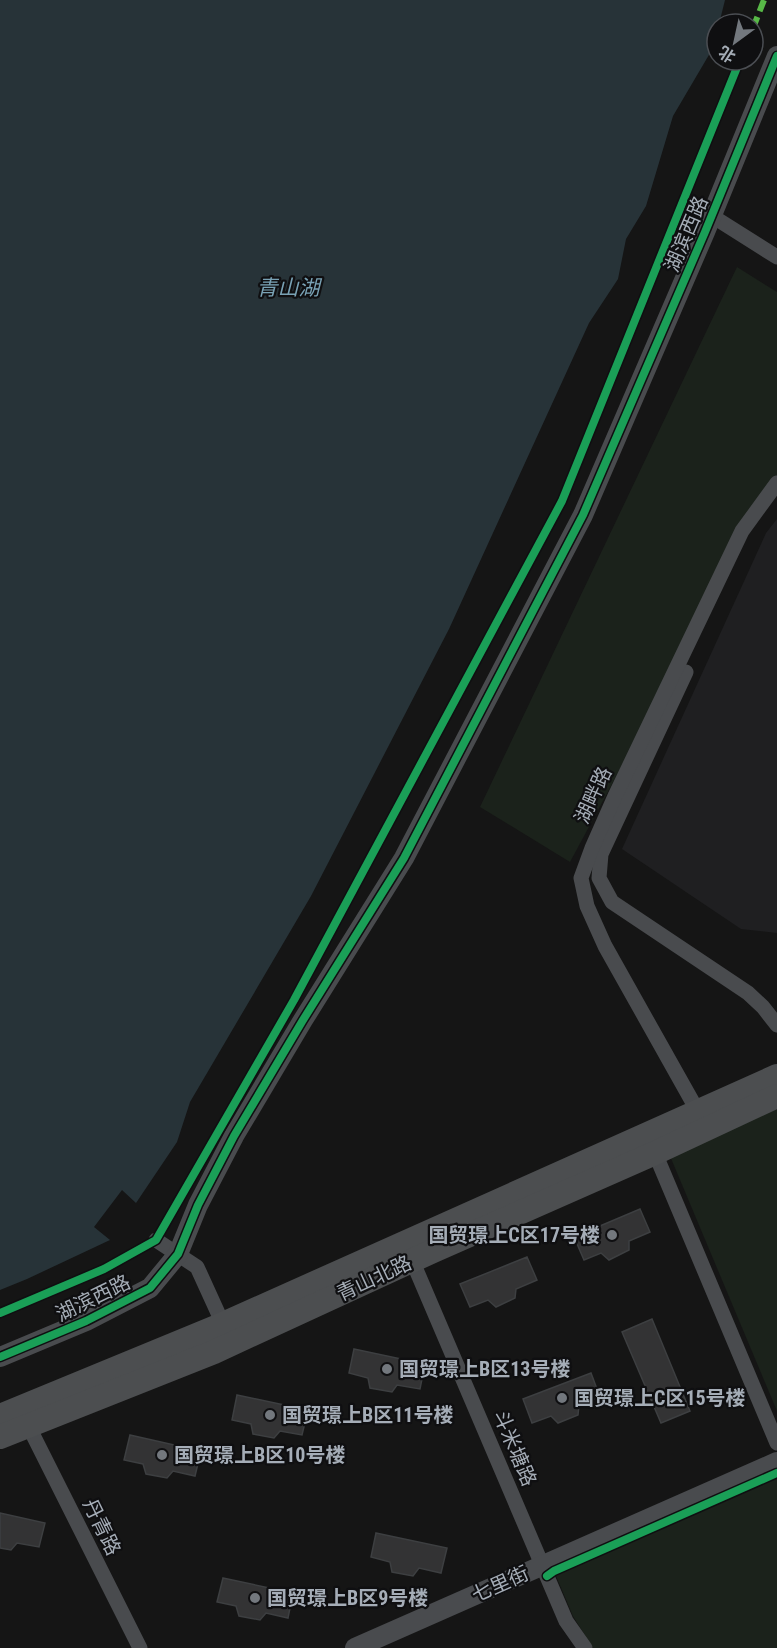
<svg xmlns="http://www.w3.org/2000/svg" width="777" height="1648" viewBox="0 0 777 1648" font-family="'Roboto Condensed','Noto Sans SC',sans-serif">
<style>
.built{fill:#1f1f21}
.green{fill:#1b221b}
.water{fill:#273338}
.building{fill:#333334;stroke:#3d3f41;stroke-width:1.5}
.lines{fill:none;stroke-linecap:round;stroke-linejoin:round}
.minor{stroke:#494b4e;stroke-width:15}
.tertiary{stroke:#494b4e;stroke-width:20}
.primary{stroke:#4c4e50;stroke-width:24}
.quiet{stroke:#58b947;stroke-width:6;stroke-dasharray:12 6;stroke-linecap:butt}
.cycleway-casing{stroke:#0f0f11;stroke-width:11}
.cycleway{stroke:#1a9f57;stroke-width:8}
.poi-dot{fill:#73787e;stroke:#0f0f11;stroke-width:2}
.labels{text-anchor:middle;stroke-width:4.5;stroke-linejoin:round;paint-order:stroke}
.street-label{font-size:20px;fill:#a5adb7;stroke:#0f0f11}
.poi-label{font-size:20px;font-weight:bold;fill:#a5adb7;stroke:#0f0f11;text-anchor:start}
.water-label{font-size:21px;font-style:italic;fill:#79a2b5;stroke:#0f0f11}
</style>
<rect width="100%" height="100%" fill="#151515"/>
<path class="built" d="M777,519v414l-36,-4 -119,-80 144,-316z"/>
<g class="green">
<path d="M737,267l40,25v186l-207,384 -90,-55z"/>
<path d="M777,1109v302l-107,-255z"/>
<path d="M777,1473v175h-184l-20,-32 -19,-45z"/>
</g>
<path class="water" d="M0,0h725l-6,24h-2v9l-4,15 -40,68 -27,90 -20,33 -8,40 -29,44 -140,306 -138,267 -121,206 -13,40 -41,61 -14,-13 -28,37 16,13 -83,39 -27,11z"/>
<g class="building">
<path d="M640,1209l10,23 -21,9v9l-20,10 -8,-7 -17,7 -10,-23z"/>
<path d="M527,1257l10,23 -21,9 -1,9 -19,9 -8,-7 -18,7 -10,-23z"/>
<path d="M652,1319l38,92 -29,12 -39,-91z"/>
<path d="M354,1349l71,15 -5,25 -23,-4 -5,7 -22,-4 -2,-10 -19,-5z"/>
<path d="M591,1373l9,24 -21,8 -1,10 -20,8 -7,-7 -19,7 -9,-24z"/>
<path d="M237,1395l71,15 -6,25 -22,-4 -6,7 -21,-4 -2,-10 -19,-4z"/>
<path d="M130,1435l71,16 -6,25 -22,-5 -6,7 -21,-4 -3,-10 -19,-4z"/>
<path d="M0,1513l45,10 -6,24 -22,-4 -6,7 -11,-2z"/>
<path d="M376,1533l71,15 -6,25 -22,-5 -6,8 -21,-4 -2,-10 -19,-5z"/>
<path d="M223,1578l70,15 -5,25 -22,-5 -6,7 -21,-4 -3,-10 -19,-4z"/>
</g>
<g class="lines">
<g class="minor">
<path d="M712,216l65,41"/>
<path d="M686,672l-85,182 -2,24 13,24 136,91 15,14 14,18"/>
<path d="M701,1117l-96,-171 -18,-40 -6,-28 11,-30 23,-52 127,-265 35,-48"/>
<path d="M655,1153l122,290"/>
<path d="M156,1240l41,27 26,57"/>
<path d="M412,1260l154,361 19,27"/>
<path d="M28,1425l112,223"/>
</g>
<g class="tertiary">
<path d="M0,1357l86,-36 64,-33 28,-34 20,-49 36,-69 69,-116 101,-162 179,-343 122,-283 72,-176"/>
<path d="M355,1648l422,-186"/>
</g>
<g class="primary">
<path d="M0,1416l223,-92 554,-248"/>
<path d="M0,1437l214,-85 219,-101 222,-98 122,-57"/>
</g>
<path class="quiet" d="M753,28l11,-28"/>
<defs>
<g id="cycleway">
<path d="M0,1313l104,-44 52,-29 138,-240 268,-499 178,-441"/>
<path d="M0,1357l86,-36 64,-33 28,-34 20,-49 36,-69 69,-116 101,-162 179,-343 122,-283 72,-176"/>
<path d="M547,1576l7,-5 223,-98"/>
</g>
</defs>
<use href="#cycleway" class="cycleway-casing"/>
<use href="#cycleway" class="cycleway"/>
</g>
<g class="poi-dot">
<circle cx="612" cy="1235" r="6"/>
<circle cx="387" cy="1369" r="6"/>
<circle cx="562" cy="1398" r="6"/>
<circle cx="270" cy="1415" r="6"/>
<circle cx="162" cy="1455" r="6"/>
<circle cx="255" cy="1598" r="6"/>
</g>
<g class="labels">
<g class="street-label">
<text transform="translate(686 234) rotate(-67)" y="7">湖滨西路</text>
<text transform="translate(593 795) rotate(-65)" y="7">湖畔路</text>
<text transform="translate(374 1278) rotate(-25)" y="7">青山北路</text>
<text transform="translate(93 1298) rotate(-26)" y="7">湖滨西路</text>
<text transform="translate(515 1448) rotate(67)" y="7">斗米塘路</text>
<text transform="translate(102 1527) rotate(64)" y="7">丹青路</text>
<text transform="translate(500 1584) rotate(-24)" y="7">七里街</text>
</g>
<g class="poi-label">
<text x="600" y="1242" text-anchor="end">国贸璟上C区17号楼</text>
<text x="399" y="1376">国贸璟上B区13号楼</text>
<text x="574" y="1405">国贸璟上C区15号楼</text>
<text x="282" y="1422">国贸璟上B区11号楼</text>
<text x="174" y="1462">国贸璟上B区10号楼</text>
<text x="267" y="1605">国贸璟上B区9号楼</text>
</g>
<g class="water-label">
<text x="288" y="295">青山湖</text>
</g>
</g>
<g transform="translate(735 42) rotate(213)"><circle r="28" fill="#0f0f11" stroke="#4b4e53" stroke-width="1.5"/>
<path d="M0-4.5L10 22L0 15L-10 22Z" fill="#73787e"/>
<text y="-9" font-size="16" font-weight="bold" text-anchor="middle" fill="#a5adb7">北</text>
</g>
</svg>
